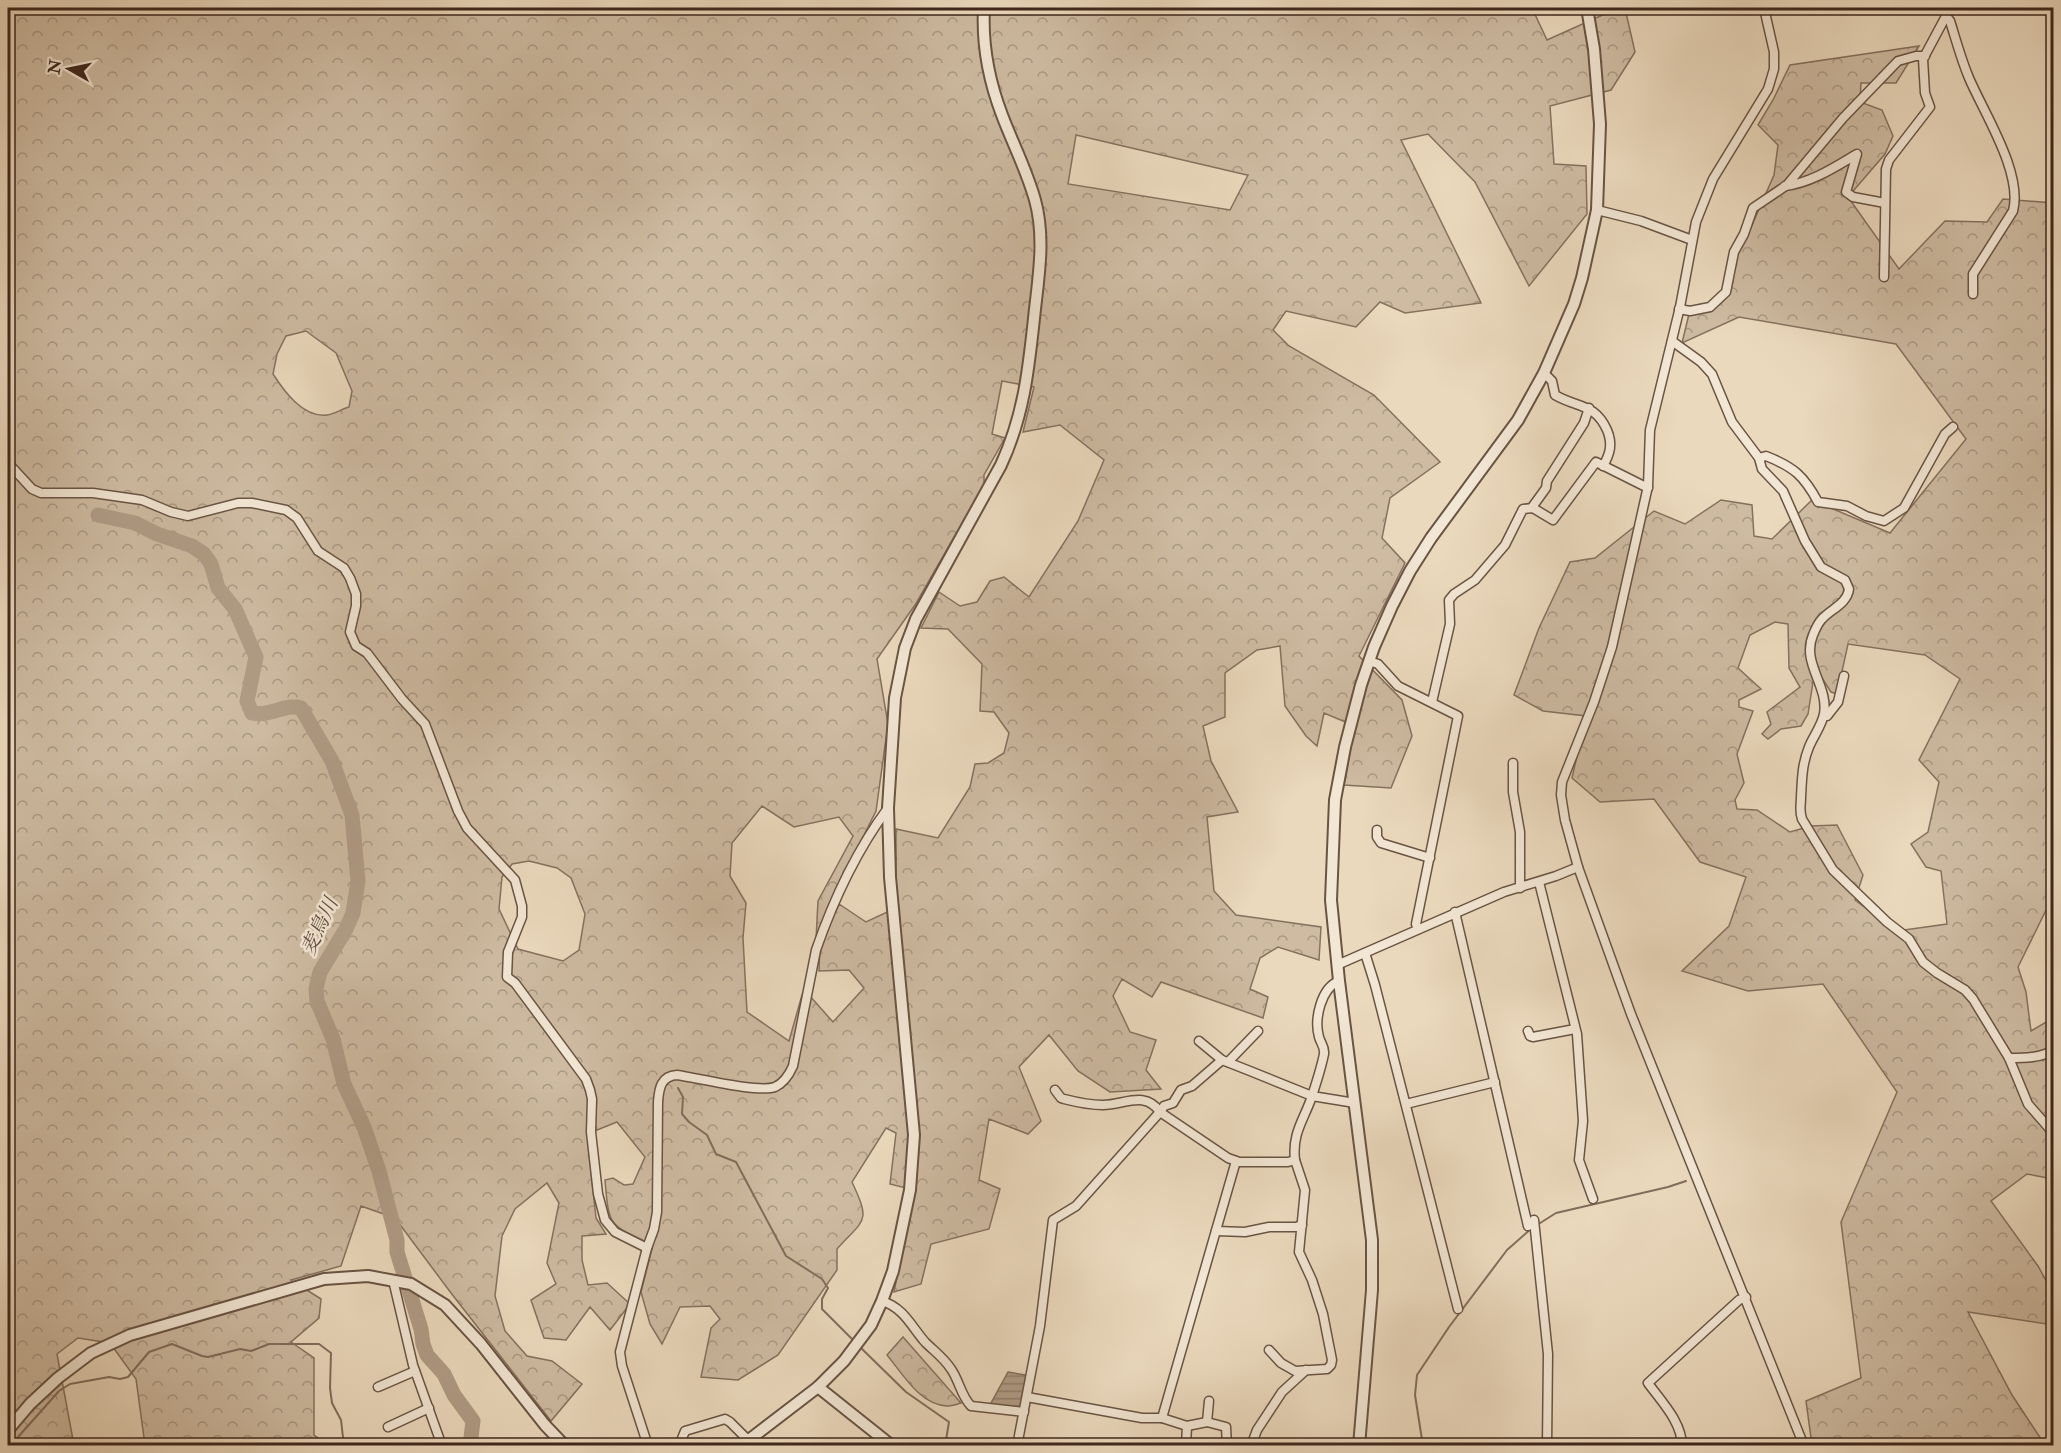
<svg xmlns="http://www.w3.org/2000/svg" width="2061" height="1453" viewBox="0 0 2061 1453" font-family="'IM FELL Double Pica','Noto Serif JP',serif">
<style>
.forest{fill:url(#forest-crowns);stroke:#86715f;stroke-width:1.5;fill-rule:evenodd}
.water{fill:url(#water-rules);stroke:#826d5c;stroke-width:1.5}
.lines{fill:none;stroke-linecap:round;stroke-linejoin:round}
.stream{stroke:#826d5c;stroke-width:2}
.river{stroke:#b09c86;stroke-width:15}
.minor-casing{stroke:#695444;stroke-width:11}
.tertiary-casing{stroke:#695444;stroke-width:14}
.minor{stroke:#f2e6d4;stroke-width:8}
.tertiary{stroke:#f2e6d4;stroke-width:10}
.labels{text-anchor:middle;stroke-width:5;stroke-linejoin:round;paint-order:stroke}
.water-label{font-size:20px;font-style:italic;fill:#604a3c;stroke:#f2e6d4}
</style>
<defs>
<pattern id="forest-crowns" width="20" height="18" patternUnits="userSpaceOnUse" patternTransform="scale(1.5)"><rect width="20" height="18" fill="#cebba2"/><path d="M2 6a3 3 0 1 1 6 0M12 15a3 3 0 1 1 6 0" fill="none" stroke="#a99883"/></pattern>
<pattern id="water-rules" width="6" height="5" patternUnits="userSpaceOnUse" patternTransform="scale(1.5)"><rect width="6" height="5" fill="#b09c86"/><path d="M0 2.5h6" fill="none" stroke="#917f6d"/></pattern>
</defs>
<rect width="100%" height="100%" fill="#ebd9bd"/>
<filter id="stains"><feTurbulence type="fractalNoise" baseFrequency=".00333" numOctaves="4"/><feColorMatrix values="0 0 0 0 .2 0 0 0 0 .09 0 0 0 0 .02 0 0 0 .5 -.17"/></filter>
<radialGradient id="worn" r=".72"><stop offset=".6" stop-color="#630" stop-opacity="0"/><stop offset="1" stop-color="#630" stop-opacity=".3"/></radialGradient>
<g class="forest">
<path d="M8,8h1524l15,32 71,-32h7l10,44 -24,38 -61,16 4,58 32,2 1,48 -58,72 -54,-104 -47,-48 -27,6 80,163 -76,10 -25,-11 -24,25 -70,-16 -13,19 16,16 85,49 66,67 -50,36 -8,40 23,25 -46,93 43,44 10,36 -21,52 -47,-3 11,-59 -31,-13 -7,33 -11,-10 -21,-30 -5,-60 -23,4 -32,23v44l-22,9 8,35 27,51 -31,5 7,74 22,24 85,12 -2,33 -41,-13 -18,11 -10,31 18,8 -5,21 -102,-36 -9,15 -30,-18 -9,17 17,36 26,8 -10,30 15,19 -51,3 -32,-21 -29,-36 -30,32 22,54 -13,13 -39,-15 -10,61 21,9 -11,40 -58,15 -10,40 -27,8 20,-102 -24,-6 6,-51 -10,-5 -34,54c19,41 13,36 -15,67v21l-59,85 -40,25 -37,-3 10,-49 9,-9 -10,-13 -30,1 -18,37 -12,-20 -9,-32 12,-47c-44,-21 -44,-16 -48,-65l8,-2 11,7 9,-1 12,-27 -28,-35 -30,12 9,84 10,16 -24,2v24l6,25 19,-2 23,21 -20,26 -20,-23 -24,33 -22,-2 -13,-38 25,-16 -9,-21 12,-60 -12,-20 -32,26 -13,27 -7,60 10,35 22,25 25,5 30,23 -31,37 -100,-128 -56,-75 -34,-12 -20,60 -50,14 30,19 -2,19 -28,24 23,16v77l14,10h-183l-9,-66 -26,-36 -32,-5 -21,16 17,91 -66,1zM1076,135l171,40h1l-18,35 -162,-26zM306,331l30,22 16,38 -3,16c-7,2 -15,7 -22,8 -24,3 -43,-24 -54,-41l4,-20 9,-18zM1002,381l32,6 -11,45 37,-7 44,35 -26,61 -49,76 -25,-20 -14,4 -13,21 -17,4 -21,-14 -18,36 27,1 34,35 -2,47 14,1 15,21 -5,20 -16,10 -13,1 -5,23 -32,51 -42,-9v79l-30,14 -27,-18 -19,41 -1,26 30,-1 15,18 -31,34 -24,-27h-7l-13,46 -42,-29 -4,-74 3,-35 -16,-27 2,-33 30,-37 32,21 45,-10 14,19 -35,65 -2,39 17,-43 43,-86 12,-87 -11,-65 38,-54 69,-120v-10l21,-37 -13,-4zM529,861l28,7 14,10 14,36 -6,36 -16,11 -45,-12 -19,-40 3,-32 10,-13z"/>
<path d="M1919,46l-23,37h-35l-1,19 22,8 11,26 -8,18 -37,43 51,72 46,-48 42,1 16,-23 50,4v693l-35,71 8,25 5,39 22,-13v161l-26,-5 -36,27 47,65 15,27v32l-85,-13 44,83 33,50h-233l-6,-44 55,-23 -20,-156 56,-130 -74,-108 -75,7 -66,-20 47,-45 17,-49 -46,-15 -46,-63 -54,3 -28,-24 14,-62 -43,-5 -29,-16 25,-67 31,-66 25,-4 59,-47 31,13 36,-24 31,5 2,31 18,3 40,-39 78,33 76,-94 -70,-95 -157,-27 -57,26 7,-29 21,-3 14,-11 9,-18 1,-23 5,-12 10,-15 25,-57 4,-30 -20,-20 15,-25 17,-35zM1775,622l13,2 1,44 11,19 -33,25 4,12 -9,10 6,5 13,-10 20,-3 7,-12 5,-32 9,-4 9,14 6,2 11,-50 77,11 35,24 -41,81 20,22 -11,50 -17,12 15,23 15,4 6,53 -50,7 -42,-31 8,-25 -26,-50 -26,1 -21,6 -33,-22 -20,-1 -2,-9 9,-17 -7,-29 16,-43 -14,-4v-7l22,-11 -23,-21 12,-33z"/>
<path d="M903,1337l58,66c-4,1 -9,3 -14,3 -27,-1 -45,-33 -60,-51z"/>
</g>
<path class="water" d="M1008,1372l17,3 1,2 -5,28 -5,3 -26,-3z"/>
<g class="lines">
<g class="stream">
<path d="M678,1088l5,9 -1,17 7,8 18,13 9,19 20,8 50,94 36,23 6,9 -6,11v10l32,32"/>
<path d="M1537,1225l19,-12 112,-26 18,-6"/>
<path d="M860,1347l46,45 43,30 -4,24"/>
<path d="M10,1446l49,-55 11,-7 39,-7 11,2 8,-2 21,-25 23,-8 30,12 6,1 32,-8 11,2 18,-7h50l12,9 -1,35 2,15 9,17 3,26"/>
<path d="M1423,1446l-8,-51 2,-20 32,-48 58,-77 25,-22"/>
</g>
<path class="river" d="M98,515l37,8 22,11 35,12 12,8 7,10 7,24 17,21 21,48 -9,44 5,12c20,4 32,-10 49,-5l31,53 20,54 6,66 -5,32 -7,16 -26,43 -4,17 1,12 16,38 11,45 20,43 15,44 18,69v12l24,77 2,15 4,11 17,19 10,21 19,26 -3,25"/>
<defs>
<g id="minor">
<path d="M1764,8l10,44v17l-6,20 -55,90 -17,43 -16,85 -30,123 -2,56 -36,161 -18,55 -32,80 -1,13 4,25 13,47 53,147 173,432"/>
<path d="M1946,16l4,5c6,19 11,38 19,57 15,35 54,95 44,133l-40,63v20"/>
<path d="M1785,186c26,-3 50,-19 72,-32l-11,38 7,5 32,6"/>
<path d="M1597,210l44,11 51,19"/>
<path d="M1884,277l2,-108 3,-9 41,-53 -5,-14 -2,-34 23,-43 1,-8"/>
<path d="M1679,309l11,2 20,-4 16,-15 8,-40 10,-18 9,-26 34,-23 56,-67 55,-57 18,-5h9"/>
<path d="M1672,341l29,21 11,12 20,48 27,36 3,11 21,22 22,50 16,26 24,13 4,9c-2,15 -18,20 -27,30 -4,4 -7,11 -9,16 -12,28 16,51 11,79 -2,11 -11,23 -15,33 -7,17 -7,32 -8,50 0,9 -2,13 1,22l31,51 54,52 22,17 14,23 14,11 28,17 8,9 36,59 19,46 21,24 5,9"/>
<path d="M1544,373l8,8 3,14c22,13 40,8 52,35 6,14 3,24 -4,36"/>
<path d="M1759,458l7,-2c28,11 38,20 52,46l29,4 19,10 18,5 20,-13 41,-74 8,-7"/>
<path d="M8,463l24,26 9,4h52l49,7 29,12 17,4 50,-13h14l34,7 11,8 21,33 26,17 6,10 6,16v12l-6,26 6,14 11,7 35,46 23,25 33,87 9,17 48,52 7,26v11l-14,35 -1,25 8,6 71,96 4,11 2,9 -1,33 7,62 7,26 10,12 32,16"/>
<path d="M1533,508v-2l13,-18 1,-7 37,-58 5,-15"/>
<path d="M1369,661l9,3 20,22 60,30 -42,208 2,5"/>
<path d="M1432,702l18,-78 -1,-24 5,-6 21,-14 30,-35 18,-36 10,-1 20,12 43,-58 52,26"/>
<path d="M1824,716h3l11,-14 6,-26"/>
<path d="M1513,763v29l7,40v56"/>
<path d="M1377,830v7l4,6 49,15"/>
<path d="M1539,882l38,152 6,87 -4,39 14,39"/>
<path d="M1455,912l73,314"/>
<path d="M1365,953l10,32 83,324"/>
<path d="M1337,965l167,-73 52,-16 22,-9"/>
<path d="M1528,1031l2,5 3,1 42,-8"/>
<path d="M1199,1041l23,19 28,11 62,25 43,7"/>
<path d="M2009,1058c15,0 32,0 45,-8"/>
<path d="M1228,1062l30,-31"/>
<path d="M1055,1090l6,8 3,1c12,3 26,6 39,6 21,0 42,-15 57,7l4,-6 9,-3 8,-13 11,-4 30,-26"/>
<path d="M1406,1104l89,-22"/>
<path d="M1534,1220l14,134 -1,92"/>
<path d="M1216,1231l29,1 24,-5h27l6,-2"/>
<path d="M393,1280l20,85 29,81"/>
<path d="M882,1301c22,7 29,25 43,41 9,9 19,16 26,27 8,11 10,27 20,37l53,6"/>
<path d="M1269,1350l12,13 14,8 32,-2 4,-4 1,-5 -9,-46 -11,-34 -13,-28 6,-62 -10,-30"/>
<path d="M378,1387l37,-16"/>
<path d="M1027,1397l115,21h20l74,-257"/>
<path d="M1209,1401l-2,21 19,5 1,19"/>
<path d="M1162,1418l25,8 20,-4"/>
<path d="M388,1427l41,-19"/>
<path d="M648,1446l-26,-80 -2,-14 27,-104 7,-19 3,-17 1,-110c1,-14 3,-26 19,-27 21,3 81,18 98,12 9,-4 14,-12 18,-21l23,-116c17,-49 41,-100 72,-142"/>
<path d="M679,1446l6,-15 40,-12 5,3 18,18"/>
<path d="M1017,1446l23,-120 13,-106 23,-14 84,-94 68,46 11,4h49l7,-2c-3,-26 8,-39 16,-61 5,-15 10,-30 13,-45 1,-7 -3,-10 -5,-17 -5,-18 2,-49 20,-56"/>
<path d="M1186,1446l1,-20"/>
<path d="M1251,1446l6,-16 25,-38 24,-22"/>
<path d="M1682,1446c0,-24 -21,-45 -34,-63l91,-83 7,-3"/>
</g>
<g id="tertiary">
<path d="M818,1387l74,59"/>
<path d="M8,1430l22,-26 28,-26 33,-25 39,-18 194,-56 44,-3 43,8 34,21 36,39 64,81 20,21"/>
<path d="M741,1446l77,-59 26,-26 27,-36 11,-24 11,-30 17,-81 4,-55 -24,-258 -2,-69 7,-110 10,-50 11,-29 85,-154c24,-52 28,-100 34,-156 4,-35 10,-73 0,-109 -8,-29 -22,-56 -33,-85 -13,-34 -20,-71 -18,-107"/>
<path d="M1359,1446l13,-156v-50l-33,-259 -8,-81 4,-100 10,-53 16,-62 13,-38 18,-41 18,-35 21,-33 87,-118 26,-47 30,-69 8,-26 15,-68 3,-86 -6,-75 -7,-41"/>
</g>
</defs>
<use href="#minor" class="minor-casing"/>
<use href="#tertiary" class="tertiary-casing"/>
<use href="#minor" class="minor"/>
<use href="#tertiary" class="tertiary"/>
</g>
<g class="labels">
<g class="water-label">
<text transform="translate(319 926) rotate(-65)" y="7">麦鳥川</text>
</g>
</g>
<rect width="2061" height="1453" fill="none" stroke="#ebd9bd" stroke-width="30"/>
<rect x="9" y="9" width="2043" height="1435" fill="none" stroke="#3e271c" stroke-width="3"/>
<rect x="15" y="15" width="2031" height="1423" fill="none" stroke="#3e271c" stroke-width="1.5"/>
<g transform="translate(69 69) rotate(279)" stroke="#f2e6d4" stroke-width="4.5" paint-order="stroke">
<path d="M0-4.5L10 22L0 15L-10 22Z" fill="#3e271c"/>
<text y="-9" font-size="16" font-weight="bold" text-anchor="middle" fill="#3e271c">N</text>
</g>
<rect width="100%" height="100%" filter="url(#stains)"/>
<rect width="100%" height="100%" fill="url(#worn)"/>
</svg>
